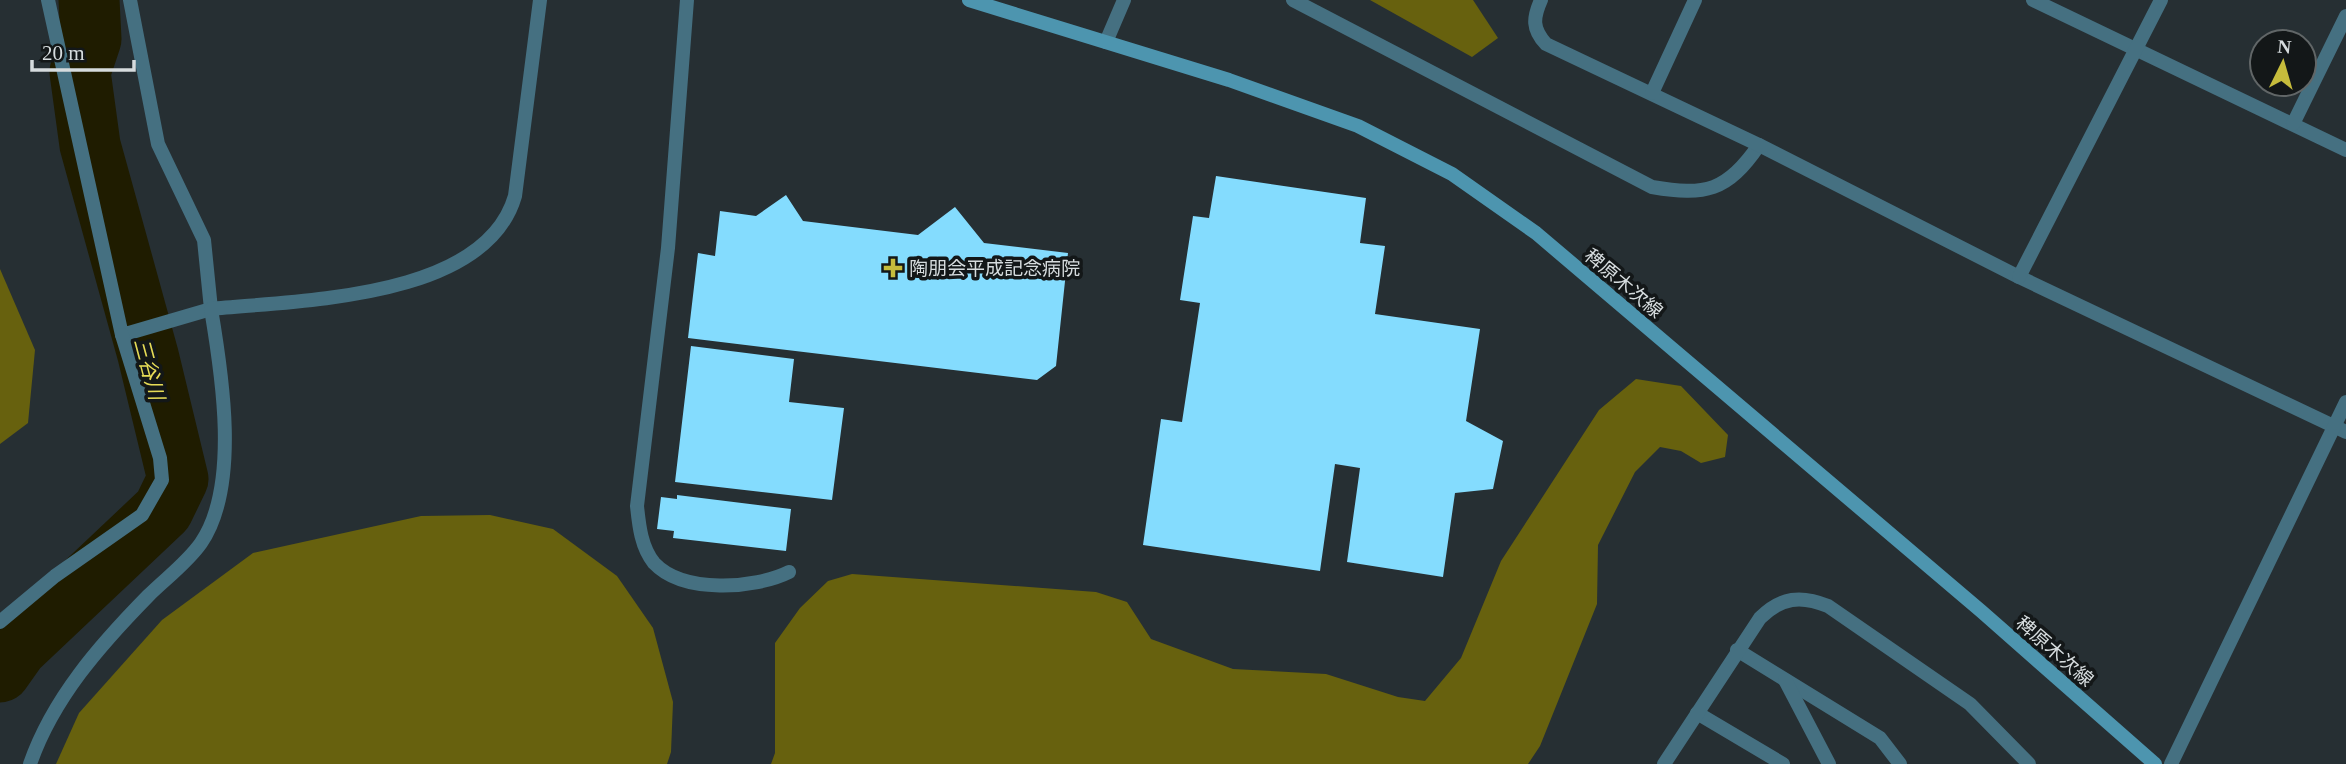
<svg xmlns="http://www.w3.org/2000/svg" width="2346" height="764" viewBox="0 0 2346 764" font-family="'Times New Roman','Noto Sans JP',serif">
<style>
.forest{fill:#67610e}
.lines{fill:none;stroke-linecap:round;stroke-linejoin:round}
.river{stroke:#1f1c00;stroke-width:61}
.building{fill:#84dcfe}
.service{stroke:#457081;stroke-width:14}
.minor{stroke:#457081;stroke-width:14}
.secondary{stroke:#4d95af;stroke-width:14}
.poi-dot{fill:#c6bc3c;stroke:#131718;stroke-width:2.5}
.labels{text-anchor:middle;stroke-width:7;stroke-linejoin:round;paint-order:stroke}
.poi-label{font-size:19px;fill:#d6dcde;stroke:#131718;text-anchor:start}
.street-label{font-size:19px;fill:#d6dcde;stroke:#131718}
.water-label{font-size:21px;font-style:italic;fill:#e6db56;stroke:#131718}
</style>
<rect width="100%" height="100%" fill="#262f33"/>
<g class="forest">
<path d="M1370,0h103l25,38 -26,19z"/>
<path d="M0,269l35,81 -7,73 -28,21z"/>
<path d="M1636,379l45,7 47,49 -3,22 -24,6 -20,-12 -21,-4 -25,25 -37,73 -1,59 -57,142 -12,18h-757l4,-11v-110l25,-35 28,-27 24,-7 244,18 31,10 24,37 82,30 93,5 72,23 27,4 36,-43 40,-97 72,-111 26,-40z"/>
<path d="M490,515l63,14 64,47 36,52 20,74 -2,50 -4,12h-611l23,-51 83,-93 91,-67 168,-37z"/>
</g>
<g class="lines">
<path class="river" d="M0,672l17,-24 146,-138 15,-31 -30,-124 -58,-210 -10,-73 11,-33 -2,-39"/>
</g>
<g class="building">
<path d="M1216,176l150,22 -6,45 25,3 -10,68 105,15 -14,92 37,20 -10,48 -38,4 -12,84 -96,-15 13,-94 -25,-4 -15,107 -177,-26 18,-126 21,3 18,-119 -20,-3 13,-84 16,2z"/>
<path d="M786,195l17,26 115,14 37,-28 29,36 84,10 -12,113 -19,14 -349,-42 10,-85 17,3 5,-45 36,5z"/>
<path d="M691,346l103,13 -5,43 55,6 -12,92 -157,-18z"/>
<path d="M677,495l114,14 -5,42 -113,-13 1,-7 -17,-2 4,-32 16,2z"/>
</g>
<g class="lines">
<g class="service">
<path d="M1737,650l143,88 20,26"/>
<path d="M1785,680l44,84"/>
<path d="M1697,713l86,51"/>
<path d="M1664,764l96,-146c21,-21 41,-23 68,-12l142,98 59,60"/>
</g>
<g class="minor">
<path d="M48,0l74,335 89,-26 -7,-69 -46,-96 -28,-144"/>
<path d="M687,0l-19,248 -31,258c2,19 4,41 17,57 29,31 101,26 135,9"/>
<path d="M1293,0l359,187c53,9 75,5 107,-42"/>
<path d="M1541,0c-8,18 -9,29 5,44l213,101 260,132 327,155"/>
<path d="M2033,0l313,150"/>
<path d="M1106,42l18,-42"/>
<path d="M1652,93l43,-93"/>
<path d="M2293,124l53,-108"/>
<path d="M2019,277l142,-277"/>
<path d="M0,622l55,-46 87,-61 20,-35 -2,-22 -38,-123"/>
<path d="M30,764c23,-66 70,-119 118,-168 17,-17 39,-33 53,-53 39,-57 21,-169 10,-234 87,-9 274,-9 304,-113l25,-196"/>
<path d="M2171,764l175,-362"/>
</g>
<path class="secondary" d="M969,0l260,80 129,46 94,48 84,59 445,378 174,153"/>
</g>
<path class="poi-dot" d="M889.5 257.5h7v7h7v7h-7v7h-7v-7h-7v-7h7z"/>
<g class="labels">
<g class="poi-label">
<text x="909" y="275">陶朋会平成記念病院</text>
</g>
<g class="street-label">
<text transform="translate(1624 283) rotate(40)" y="7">稗原木次線</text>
<text transform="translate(2055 651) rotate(41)" y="7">稗原木次線</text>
</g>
<g class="water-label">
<text transform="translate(149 369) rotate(75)" y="7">三谷川</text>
</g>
</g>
<g transform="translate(2283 63) rotate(5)"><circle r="33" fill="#131718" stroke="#616667" stroke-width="2"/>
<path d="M0-5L12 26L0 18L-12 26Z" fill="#c6bc3c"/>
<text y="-10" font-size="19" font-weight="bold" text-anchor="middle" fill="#d6dcde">N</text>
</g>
<path d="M32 60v10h102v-10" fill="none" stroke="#d6dcde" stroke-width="3.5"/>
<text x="42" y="60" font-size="21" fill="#d6dcde" stroke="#131718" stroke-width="5" paint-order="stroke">20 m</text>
</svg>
